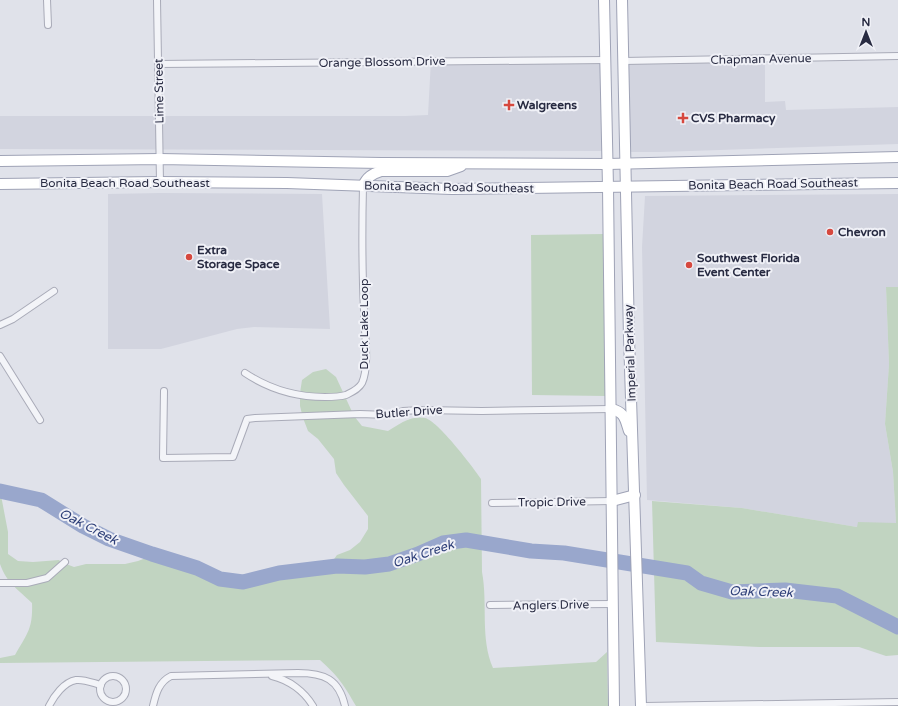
<svg xmlns="http://www.w3.org/2000/svg" width="898" height="706" viewBox="0 0 898 706" font-family="'Varela Round',sans-serif">
<style>
.built{fill:#d2d4df}
.green{fill:#c1d4c1}
.lines{fill:none;stroke-linecap:round;stroke-linejoin:round}
.river{stroke:#99a7cc;stroke-width:15}
.street-casing{stroke:#a9abb8;stroke-width:8}
.primary-casing{stroke:#9fa3b6;stroke-width:12}
.street{stroke:#f3f4f8;stroke-width:6}
.primary{stroke:#fff;stroke-width:10}
.poi-dot{fill:#d6483e;stroke:#f0f1f7;stroke-width:1.5}
.labels{text-anchor:middle;stroke-width:4;stroke-linejoin:round;paint-order:stroke}
.street-label{font-size:12px;fill:#282b42;stroke:#f0f1f7}
.poi-label{font-size:12px;font-weight:bold;fill:#282b42;stroke:#f0f1f7;text-anchor:start}
.water-label{font-size:13px;font-style:italic;fill:#2f4079;stroke:#f0f1f7}
</style>
<rect width="100%" height="100%" fill="#e0e2ea"/>
<g class="built">
<path d="M765,59v43l20,-1 1,9 112,-3v37l-238,8h-31l-2,-92z"/>
<path d="M431,60h171l1,91 -603,-2v-33h405l23,-1z"/>
<path d="M160,193l162,1 8,135 -76,-2 -17,2 -76,20h-53v-155z"/>
<path d="M898,194v93h-12l3,77 -4,60 8,48 3,51 -39,4 -115,-19 -95,-8 -5,-253 3,-51z"/>
</g>
<g class="green">
<path d="M604,234l2,162 -74,-1 -1,-160z"/>
<path d="M886,287h12v368l-12,1 -27,-9h-100l-103,-5 -4,-141 90,7 115,19 1,-5 38,1 -3,-51 -8,-48 4,-60z"/>
<path d="M326,369l10,8 18,39 8,10 26,5c11,-7 23,-16 37,-13 12,2 49,50 56,61l1,93c6,32 -2,66 11,96l103,-6 11,-10 1,54h-252c-12,-21 -18,-30 -36,-46l-320,3v-5l15,-3c12,-21 18,-26 17,-52 -14,-14 -25,-19 -32,-39v-74l8,42v22l10,7 15,1 26,-2 2,2 13,5 12,-3h39l13,-3 13,-5h13l13,3 39,15 10,2h34l56,-5 13,-5 8,-11 13,-5 10,-8 8,-13v-13l-24,-31 -8,-12 -2,-14 -16,-20 -10,-8 -5,-13 -3,-12v-13l2,-13 11,-8z"/>
</g>
<g class="lines">
<path class="river" d="M0,491l41,9 42,26 26,13 43,15 45,14 23,11 23,3 36,-9 58,-7 28,1 24,-3 29,-10 25,-11 23,-3 65,11 33,2 123,20 14,10 31,9 53,-2 52,6 61,31"/>
<defs>
<g id="street">
<path d="M47,0l1,25"/>
<path d="M157,0l3,182"/>
<path d="M623,61l275,-5"/>
<path d="M158,64l448,-4"/>
<path d="M0,325l13,-6 41,-28"/>
<path d="M0,356l40,64"/>
<path d="M245,373c24,16 51,24 80,24 7,0 14,0 21,-2 6,-3 13,-6 16,-12 8,-17 2,-54 2,-73 -2,-41 -2,-82 -1,-124"/>
<path d="M164,391l-1,67 70,-1 14,-38 8,-1 105,-4 28,1 15,-4 18,-1 61,1 129,-2"/>
<path d="M492,503l120,-2"/>
<path d="M0,583h27l20,-5 18,-16"/>
<path d="M490,605l122,-1"/>
<path d="M272,676c17,4 32,15 41,30"/>
<circle cx="113" cy="689" r="13"/>
<path d="M49,706c5,-10 15,-24 27,-26 8,-1 17,3 25,5"/>
<path d="M153,706c3,-13 6,-24 18,-30l127,-3c26,0 41,6 47,33"/>
<path d="M645,706l253,-4"/>
</g>
<g id="primary">
<path d="M604,0l4,187 6,519"/>
<path d="M622,0l7,337 12,369"/>
<path d="M0,161l160,-2 221,4 227,1 290,-7"/>
<path d="M0,184l160,-2 127,1 165,6 446,-6"/>
<path d="M363,186c4,-9 9,-12 18,-15h66l14,-5"/>
<path d="M611,409c14,3 14,10 18,22"/>
<path d="M612,501l23,-6"/>
</g>
</defs>
<use href="#street" class="street-casing"/>
<use href="#primary" class="primary-casing"/>
<use href="#street" class="street"/>
<use href="#primary" class="primary"/>
</g>
<g class="poi-dot">
<path d="M507 99h4v4h4v4h-4v4h-4v-4h-4v-4h4z"/>
<path d="M681 112h4v4h4v4h-4v4h-4v-4h-4v-4h4z"/>
<circle cx="830" cy="232" r="4"/>
<circle cx="189" cy="257" r="4"/>
<circle cx="689" cy="265" r="4"/>
</g>
<g class="labels">
<g class="street-label">
<text transform="translate(761 59) rotate(-1)" y="4">Chapman Avenue</text>
<text transform="translate(382 62) rotate(-1)" y="4">Orange Blossom Drive</text>
<text transform="translate(159 91) rotate(-91)" y="4">Lime Street</text>
<text x="125" y="187">Bonita Beach Road Southeast</text>
<text transform="translate(773 184) rotate(-1)" y="4">Bonita Beach Road Southeast</text>
<text transform="translate(449 187) rotate(1)" y="4">Bonita Beach Road Southeast</text>
<text transform="translate(364 324) rotate(-90)" y="4">Duck Lake Loop</text>
<text transform="translate(630 353) rotate(-92)" y="4">Imperial Parkway</text>
<text transform="translate(409 412) rotate(-4)" y="4">Butler Drive</text>
<text transform="translate(552 502) rotate(-1)" y="4">Tropic Drive</text>
<text transform="translate(551 605) rotate(-1)" y="4">Anglers Drive</text>
</g>
<g class="poi-label">
<text x="517" y="109">Walgreens</text>
<text x="691" y="122">CVS Pharmacy</text>
<text x="838" y="236">Chevron</text>
<text x="197" y="254">Extra<tspan x="197" dy="14">Storage Space</tspan></text>
<text x="697" y="262">Southwest Florida<tspan x="697" dy="14">Event Center</tspan></text>
</g>
<g class="water-label">
<text transform="translate(89 526) rotate(27)" y="5">Oak Creek</text>
<text transform="translate(423 553) rotate(-18)" y="5">Oak Creek</text>
<text transform="translate(761 591) rotate(2)" y="5">Oak Creek</text>
</g>
</g>
<g transform="translate(866 32)" stroke="#f0f1f7" stroke-width="3" paint-order="stroke">
<path d="M0-3L7 15L0 10L-7 15Z" fill="#282b42"/>
<text y="-6" font-size="11" font-weight="bold" text-anchor="middle" fill="#282b42">N</text>
</g>
</svg>
